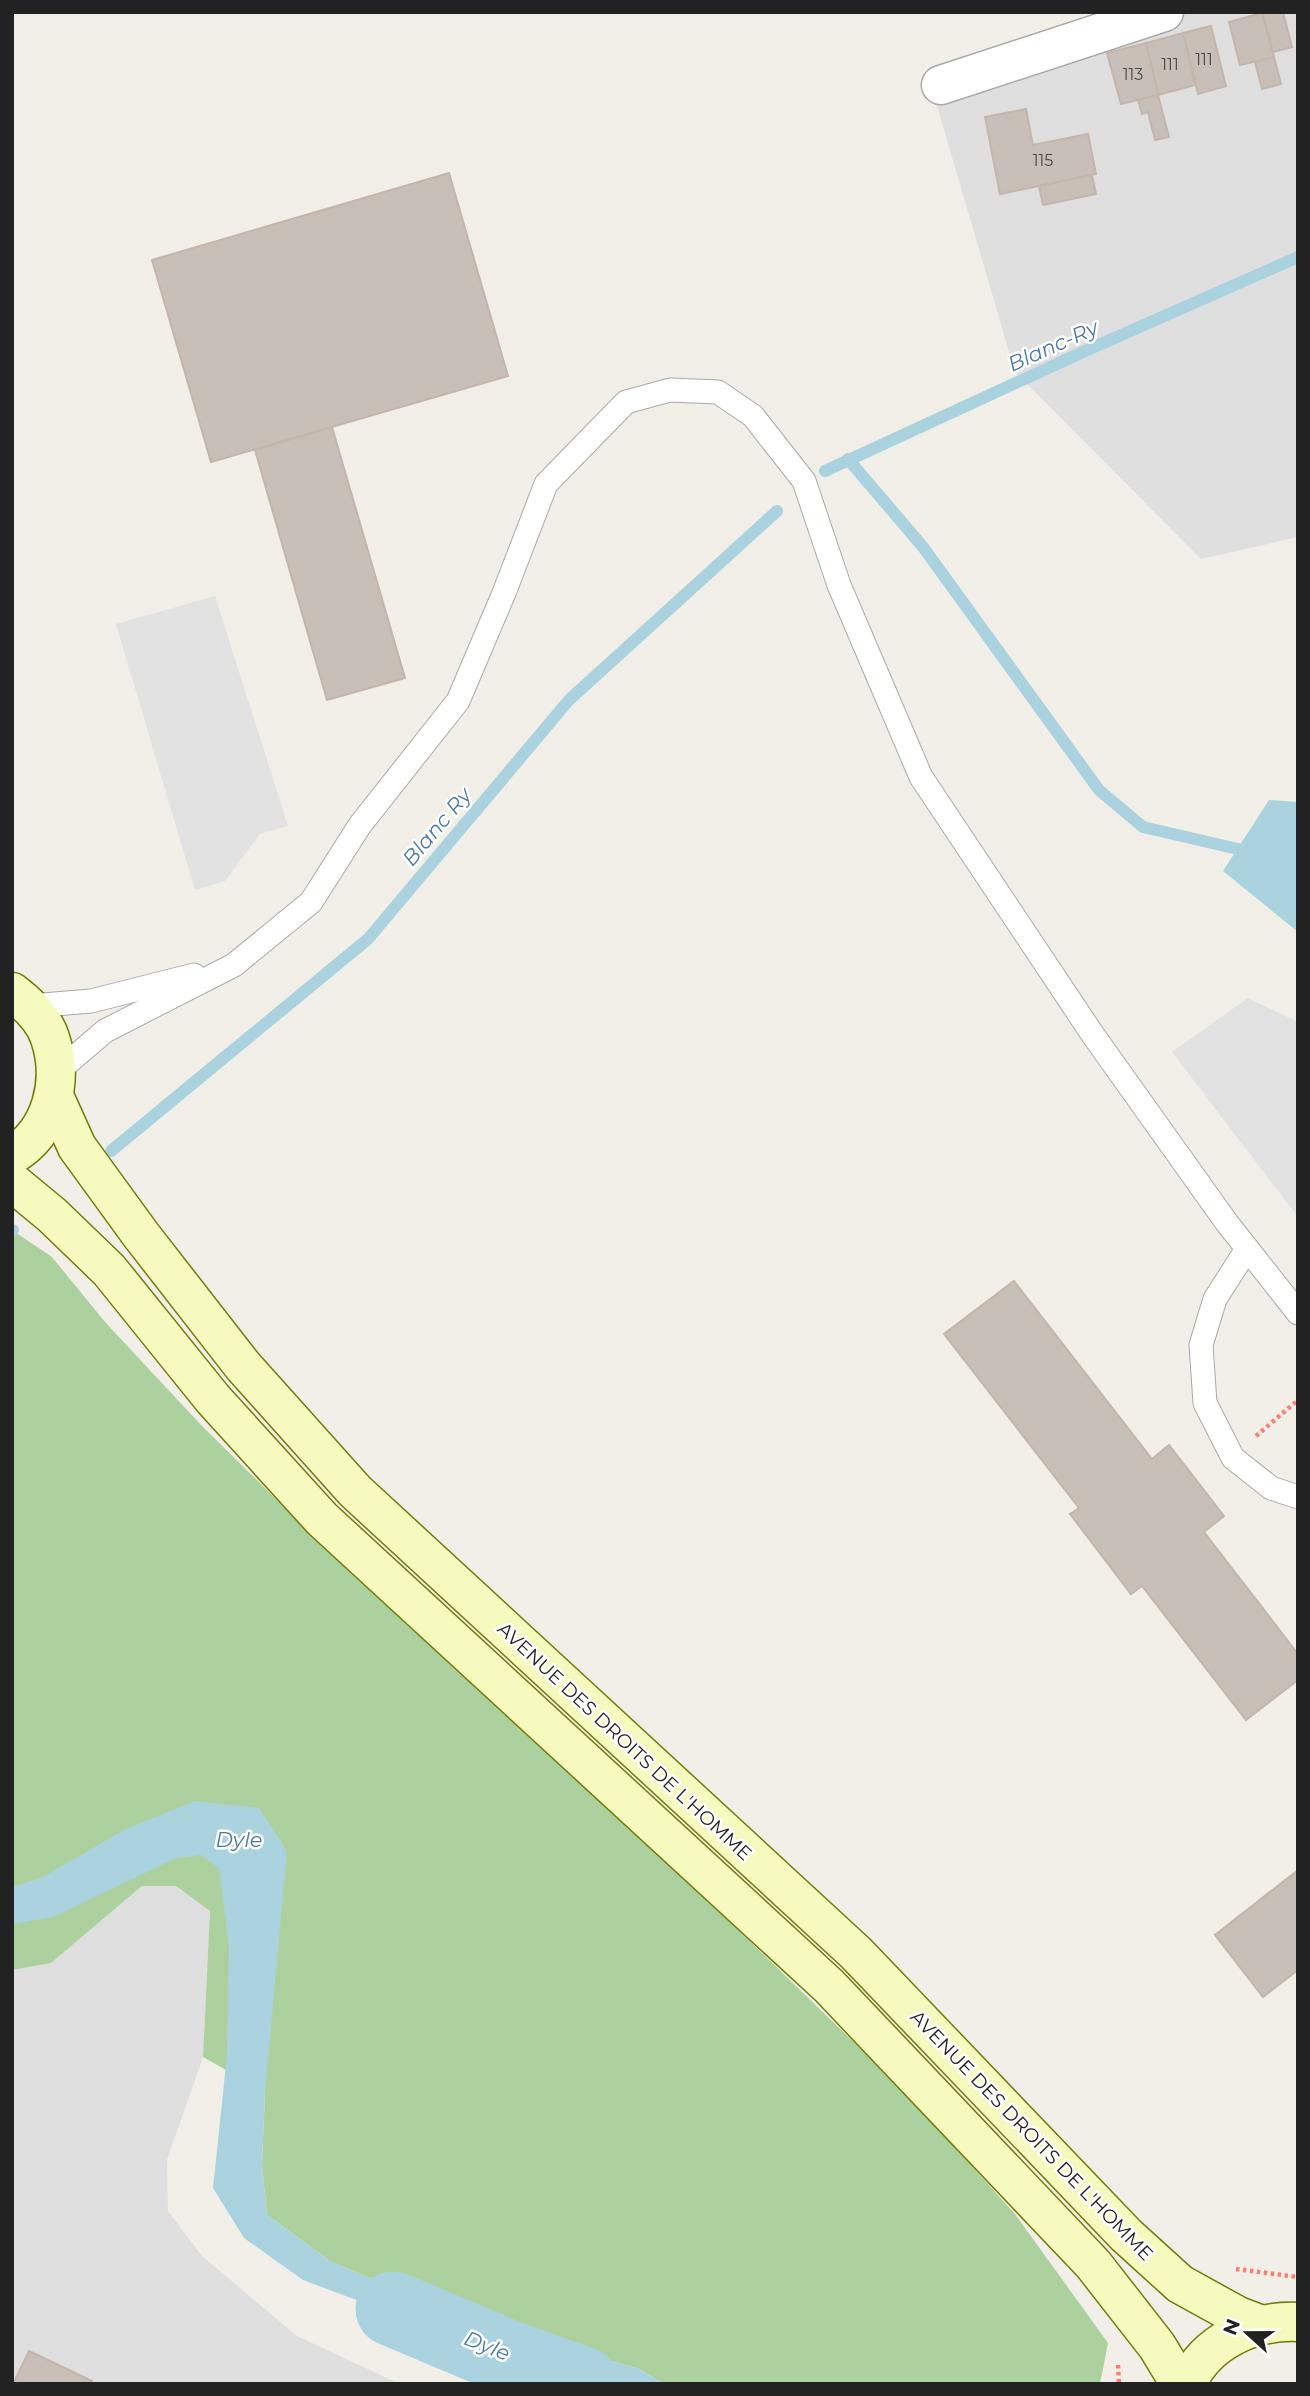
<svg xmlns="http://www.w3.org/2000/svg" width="1310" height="2396" viewBox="0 0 1310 2396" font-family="Montserrat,sans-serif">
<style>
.residential{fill:#e0dfdf}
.forest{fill:#add19e}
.parking{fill:#e2e2e2}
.water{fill:#aad3df}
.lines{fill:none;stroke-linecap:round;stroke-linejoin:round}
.stream{stroke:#aad3df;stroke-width:12}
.river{stroke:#aad3df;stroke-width:75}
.building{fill:#c7bfb8;stroke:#c4b6ab;stroke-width:2}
.lane-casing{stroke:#a9a9a9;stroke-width:25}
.street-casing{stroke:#a9a9a9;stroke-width:41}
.secondary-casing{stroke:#707d05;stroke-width:41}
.path{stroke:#fa8072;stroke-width:4.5;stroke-dasharray:3.5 3.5;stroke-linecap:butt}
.lane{stroke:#fff;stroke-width:23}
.street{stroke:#fff;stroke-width:38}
.secondary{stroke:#f7fabf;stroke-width:38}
.labels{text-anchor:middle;stroke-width:5;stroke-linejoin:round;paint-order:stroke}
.number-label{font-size:16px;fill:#4b4948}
.street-label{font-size:19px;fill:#222;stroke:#fff}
.water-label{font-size:21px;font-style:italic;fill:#4a7aab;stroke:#fff}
</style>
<rect width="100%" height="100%" fill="#f2efe9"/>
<g class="residential">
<path d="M1192,12h106v525l-97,22 -186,-187 -85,-290z"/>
<path d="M142,1886h34l34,25 -7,146 -36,103 1,51 34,45 95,80 103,48h-388v-414l39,-7z"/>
</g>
<path class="forest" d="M12,1230l40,27 53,65 97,104 127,125 402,372 169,164 115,127 93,129 -8,41h-436l-25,-15 -191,-57 -118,-51 -63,-46 -5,-50 3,-73 -62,-35 7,-146 -34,-25h-34l-91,77 -39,7z"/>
<g class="parking">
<path d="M215,596l73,230 -28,8 -35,47 -30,9 -79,-266z"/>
<path d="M1248,998l50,24v195l-126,-165z"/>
</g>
<g class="water">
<path d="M1269,800l29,2v130l-75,-61z"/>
<path d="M195,1801l64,7 28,43 -22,241 -3,73 5,50 63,46 118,51 191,57 25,15h-83l-278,-104 -59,-42 -31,-50 14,-133 2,-110 -10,-77 -18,-13 -25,3 -123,59 -41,7v-37l29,-9 83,-48z"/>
</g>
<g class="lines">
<g class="stream">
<path d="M848,459l75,88 176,243 44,37 95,22 12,7"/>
<path d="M825,471l260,-120 213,-94"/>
<path d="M111,1151l257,-212 201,-239 208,-189"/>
<path d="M12,1231l1,-1"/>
</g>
<path class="river" d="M393,2309l119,50 70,25"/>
</g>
<g class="building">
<path d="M1283,12l9,35 -19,5 -11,-39z"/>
<path d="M1262,13l12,44 -34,8 -11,-43z"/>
<path d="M1211,26l15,60 -28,8 -15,-61z"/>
<path d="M1183,33l12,52 -37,10 -12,-52z"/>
<path d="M1146,43l12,52 -37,9 -14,-51z"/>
<path d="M1274,57l7,27 -19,5 -7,-27z"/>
<path d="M1158,95l11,42 -14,3 -7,-28 -6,2 -4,-14z"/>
<path d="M1026,109l7,36 55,-11 8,40 -96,20 -15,-77z"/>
<path d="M449,173l59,203 -297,86 -59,-202z"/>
<path d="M1092,175l4,19 -53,11 -4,-19z"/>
<path d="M332,427l73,251 -78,22 -72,-250z"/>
<path d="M1014,1281l138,178 17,-14 55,71 -20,16 94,122v26l-52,40 -104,-134 -11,8 -61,-80 9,-6 -135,-174z"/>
<path d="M1298,1870v100l-35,27 -48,-62z"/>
<path d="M29,2351l63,30 -2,3h-77z"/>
</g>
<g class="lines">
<defs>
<g id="lane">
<path d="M31,1006l60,-5 103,-26"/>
<path d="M57,1072l48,-41 129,-66 77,-63 49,-77 98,-124 46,-108 42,-109 80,-82 44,-12 48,2 35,24 51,65 35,104 82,192 172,258 134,188 71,90"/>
<path d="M1247,1249l-32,50 -14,46 4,58 28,55 38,30 27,9"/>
</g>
<path id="street" d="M941,85l223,-73"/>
<g id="secondary">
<path d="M12,992c16,12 32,27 38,46 14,42 2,94 -38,117"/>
<path d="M54,1096l23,51 64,88 102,131 112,125 501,462 270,282 54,49 58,32 21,8"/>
<path d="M12,1182l40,33 57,55 104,129 109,120 507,467 264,278 64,82 23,38"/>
<path d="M1187,2384c19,-43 66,-64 111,-62"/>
</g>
</defs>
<use href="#lane" class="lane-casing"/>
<use href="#street" class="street-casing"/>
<use href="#secondary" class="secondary-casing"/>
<g class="path">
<path d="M1256,1436l42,-36"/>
<path d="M1236,2269l62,8"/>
<path d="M1118,2365l1,19"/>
</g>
<use href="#lane" class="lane"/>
<use href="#street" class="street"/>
<use href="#secondary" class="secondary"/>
</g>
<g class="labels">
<g class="number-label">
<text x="1204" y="65">111</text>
<text x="1170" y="70">111</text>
<text x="1133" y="80">113</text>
<text x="1043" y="166">115</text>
</g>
<g class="street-label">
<text transform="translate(625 1741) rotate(43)" y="7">AVENUE DES DROITS DE L'HOMME</text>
<text transform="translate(1032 2135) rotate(46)" y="7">AVENUE DES DROITS DE L'HOMME</text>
</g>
<g class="water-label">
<text transform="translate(1053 346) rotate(-24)" y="7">Blanc-Ry</text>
<text transform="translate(437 827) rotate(-50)" y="7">Blanc Ry</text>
<text x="239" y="1847">Dyle</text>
<text transform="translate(487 2346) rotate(22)" y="7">Dyle</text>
</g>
</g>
<rect width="1310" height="2396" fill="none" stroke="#222222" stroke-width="28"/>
<g transform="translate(1247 2333) rotate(291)" stroke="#ffffff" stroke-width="5" paint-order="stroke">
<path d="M0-5L12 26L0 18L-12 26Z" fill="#222222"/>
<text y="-10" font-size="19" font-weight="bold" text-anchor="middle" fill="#222222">N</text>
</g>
</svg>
